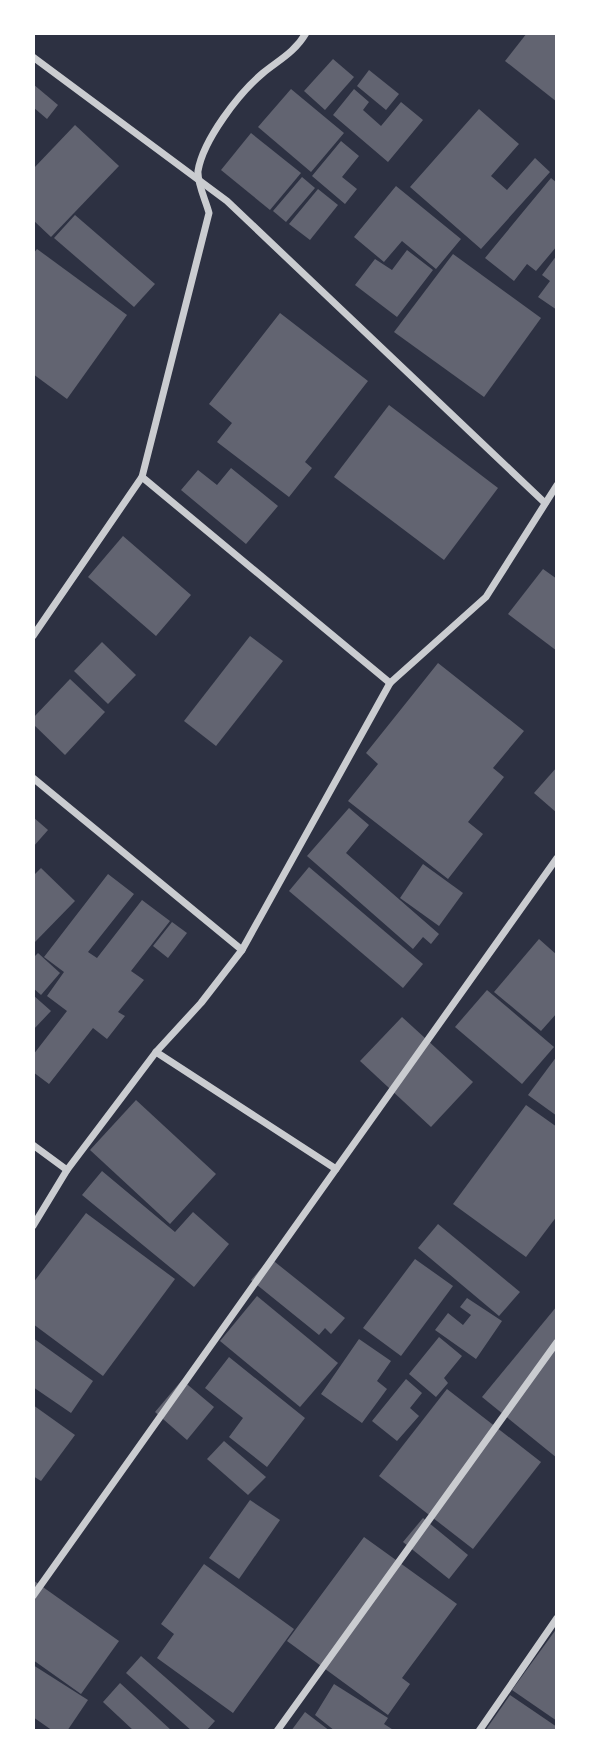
<svg xmlns="http://www.w3.org/2000/svg" width="590" height="1764" viewBox="0 0 590 1764" font-family="'DejaVu Sans',sans-serif">
<style>
.building{fill:#626471}
.lines{fill:none;stroke-linecap:round;stroke-linejoin:round}
.minor{stroke:#caccd0;stroke-width:7}
</style>
<rect width="100%" height="100%" fill="#2d3142"/>
<g class="building">
<path d="M527,33h30v69l-52,-41z"/>
<path d="M333,59l21,18 -29,33 -21,-19z"/>
<path d="M369,70l30,24 -13,16 -29,-24z"/>
<path d="M33,84l25,21 -11,14 -14,-12z"/>
<path d="M291,89l53,44 -33,39 -53,-45z"/>
<path d="M354,89l15,13 -6,8 18,16 20,-24 22,18 -35,42 -55,-47z"/>
<path d="M479,109l40,35 -28,32 16,14 28,-32 15,14 -69,77 -71,-62z"/>
<path d="M75,125l44,41 -68,71 -18,-17v-51z"/>
<path d="M251,133l50,40 -31,37 -49,-40z"/>
<path d="M341,141l18,15 -17,21 15,12 -12,15 -33,-28z"/>
<path d="M302,177l13,11 -29,34 -13,-11z"/>
<path d="M551,178l6,5v63l-21,25 -9,-7 -13,17 -29,-23z"/>
<path d="M396,186l65,53 -25,30 -34,-28 -18,21 -30,-25z"/>
<path d="M318,189l20,16 -28,35 -21,-16z"/>
<path d="M75,215l80,69 -21,23 -80,-69z"/>
<path d="M37,249l90,66 -60,84 -34,-25v-120z"/>
<path d="M407,250l26,20 -36,47 -42,-32 20,-26 17,11z"/>
<path d="M453,254l88,64 -57,79 -90,-65z"/>
<path d="M557,255v55l-19,-13 12,-16 -8,-6z"/>
<path d="M280,313l88,68 -63,81 7,6 -23,29 -72,-55 15,-19 -23,-19z"/>
<path d="M389,405l109,83 -54,72 -110,-83z"/>
<path d="M231,468l47,38 -32,38 -65,-54 17,-20 19,15z"/>
<path d="M123,536l68,59 -35,41 -68,-59z"/>
<path d="M543,569l14,10v72l-49,-37z"/>
<path d="M250,636l33,25 -67,85 -32,-25z"/>
<path d="M102,642l34,33 -28,29 -34,-33z"/>
<path d="M438,663l86,68 -31,37 11,9 -36,45 15,12 -35,45 -100,-78 30,-37 -12,-11z"/>
<path d="M70,679l35,33 -40,43 -32,-31v-6z"/>
<path d="M557,767v46l-23,-20z"/>
<path d="M349,808l20,17 -23,28 93,81 -8,10 -8,-7 -10,12 -106,-93z"/>
<path d="M33,817l15,13 -15,17z"/>
<path d="M423,864l40,29 -24,33 -39,-28z"/>
<path d="M309,867l114,97 -20,24 -114,-97z"/>
<path d="M41,868l34,33 -42,43v-68z"/>
<path d="M108,874l26,20 -46,58 9,6 45,-58 28,21 -39,50 13,9 -26,32 7,4 -18,23 -14,-11 -44,56 -16,-12v-17l34,-44 -20,-15 17,-24 -20,-15z"/>
<path d="M172,922l15,11 -19,25 -15,-12z"/>
<path d="M539,939l18,16v58l-16,18 -47,-39z"/>
<path d="M38,953l22,20 -19,22 -8,-7v-30z"/>
<path d="M487,990l67,57 -32,37 -67,-57z"/>
<path d="M33,995l18,16 -18,19z"/>
<path d="M402,1017l71,65 -42,45 -71,-66z"/>
<path d="M557,1056v60l-29,-21z"/>
<path d="M136,1100l80,74 -46,50 -80,-74z"/>
<path d="M526,1105l31,22v89l-31,41 -73,-53z"/>
<path d="M102,1171l73,61 18,-20 36,32 -35,43 -112,-92z"/>
<path d="M86,1213l89,66 -72,97 -70,-52v-41z"/>
<path d="M438,1224l82,68 -21,24 -81,-68z"/>
<path d="M270,1258l75,60 -14,16 -6,-6 -6,7 -68,-55z"/>
<path d="M415,1259l38,27 -52,70 -38,-28z"/>
<path d="M257,1296l81,67 -38,44 -80,-66z"/>
<path d="M467,1298l35,23 -26,38 -41,-29 13,-17 15,12 8,-10 -11,-8z"/>
<path d="M557,1306v152l-75,-61z"/>
<path d="M439,1337l23,19 -18,22 4,5 -12,14 -27,-23z"/>
<path d="M33,1338l60,43 -22,32 -38,-26z"/>
<path d="M359,1339l32,22 -14,20 10,8 -25,34 -41,-29z"/>
<path d="M229,1357l76,61 -38,49 -38,-30 14,-19 -38,-30z"/>
<path d="M406,1379l16,14 -12,15 9,8 -22,25 -25,-20z"/>
<path d="M182,1380l32,27 -27,33 -32,-28z"/>
<path d="M447,1389l94,73 -68,87 -94,-73z"/>
<path d="M33,1405l42,30 -34,46 -8,-5z"/>
<path d="M224,1441l42,36 -18,18 -41,-36z"/>
<path d="M250,1500l30,20 -41,59 -30,-21z"/>
<path d="M423,1518l45,37 -19,24 -46,-37z"/>
<path d="M364,1537l93,67 -55,74 8,6 -22,31 -101,-74z"/>
<path d="M204,1564l90,65 -61,84 -76,-55 17,-24 -13,-10z"/>
<path d="M33,1580l86,61 -38,53 -48,-34z"/>
<path d="M557,1628v93l-45,-31z"/>
<path d="M141,1656l74,65 -9,10h-14l-66,-58z"/>
<path d="M33,1665l55,35 -21,31h-14l-20,-14z"/>
<path d="M120,1683l52,48h-38l-31,-29z"/>
<path d="M334,1684l54,34 -4,6 11,7h-60l-20,-16z"/>
<path d="M510,1695l47,32v4h-72z"/>
<path d="M305,1712l25,19h-39z"/>
</g>
<g class="lines">
<g class="minor">
<path d="M33,57l194,144 318,302"/>
<path d="M142,477l248,206"/>
<path d="M33,636l109,-159 67,-264c-3,-12 -12,-30 -11,-42 5,-31 41,-78 65,-98 16,-13 32,-21 43,-40"/>
<path d="M33,778l209,172"/>
<path d="M156,1052l180,117 221,-311"/>
<path d="M33,1145l34,25"/>
<path d="M33,1226l34,-56 89,-118 45,-49 41,-53 148,-267 96,-86 71,-112"/>
<path d="M33,1596l303,-427"/>
<path d="M277,1731l280,-389"/>
<path d="M479,1731l78,-113"/>
</g>
</g>
<rect width="590" height="1764" fill="none" stroke="#ffffff" stroke-width="70"/>
</svg>
